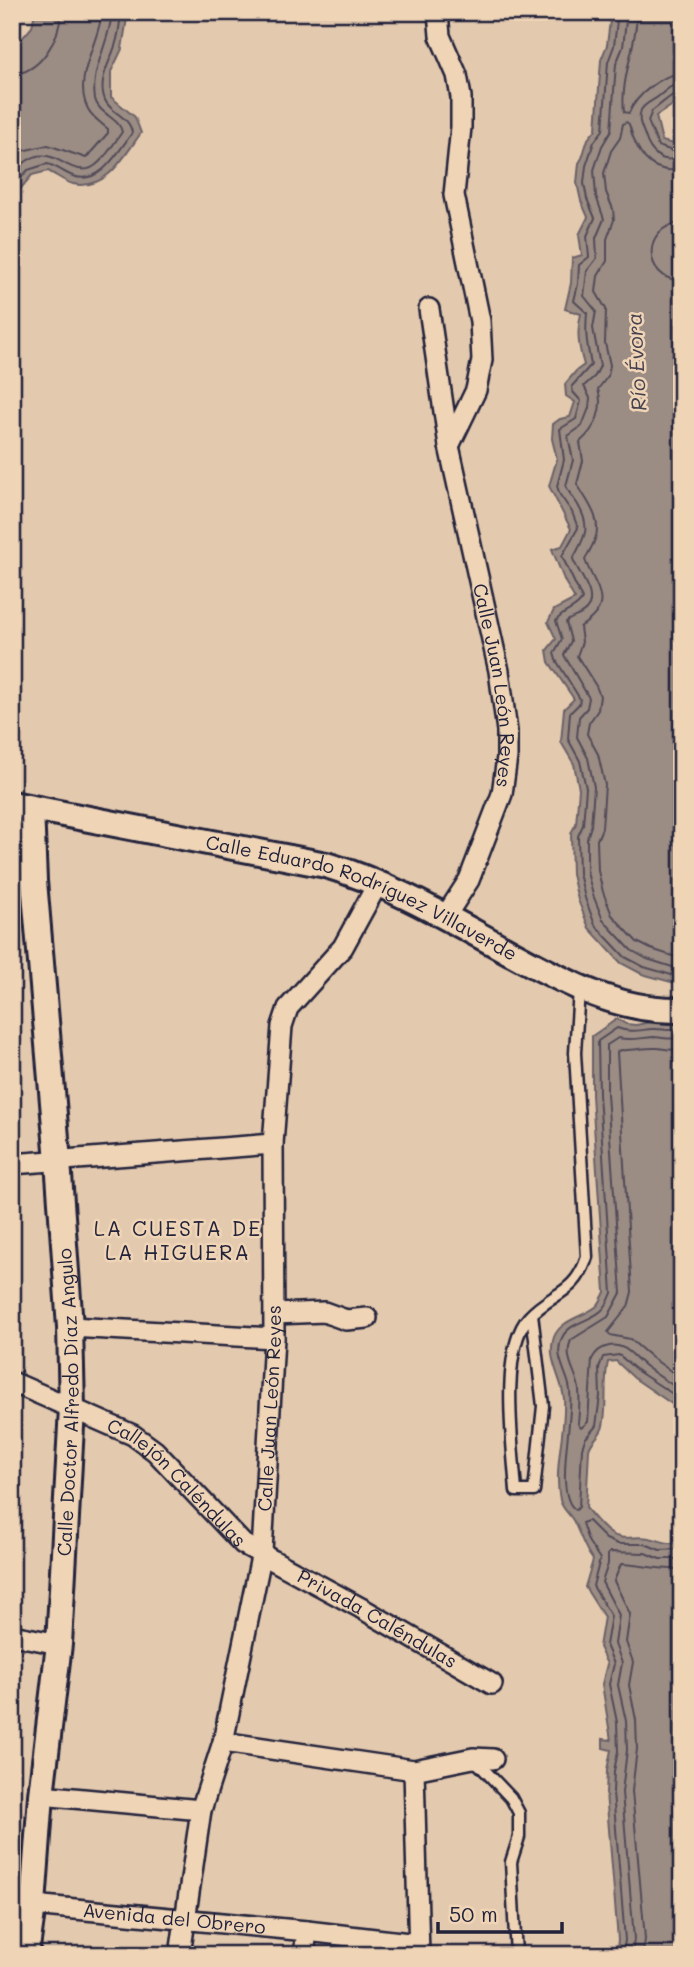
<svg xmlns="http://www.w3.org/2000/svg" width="694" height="1967" viewBox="0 0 694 1967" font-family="Mali,sans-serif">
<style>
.water{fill:#9b8c84;stroke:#6b6267;stroke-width:2}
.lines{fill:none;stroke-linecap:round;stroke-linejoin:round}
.shore{stroke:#524c58;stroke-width:2}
.service-casing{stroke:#22223b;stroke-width:15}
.minor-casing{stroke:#22223b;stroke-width:24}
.tertiary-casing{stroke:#22223b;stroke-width:30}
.service{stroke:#efd4b6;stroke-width:10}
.minor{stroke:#efd4b6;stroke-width:19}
.tertiary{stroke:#efd4b6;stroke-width:24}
.labels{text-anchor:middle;stroke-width:5;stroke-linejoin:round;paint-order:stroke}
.street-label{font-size:19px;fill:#22223b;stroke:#efd4b6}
.water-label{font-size:21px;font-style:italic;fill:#464251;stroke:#efd4b6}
.neighbourhood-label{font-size:21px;letter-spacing:2px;fill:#22223b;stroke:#efd4b6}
</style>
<rect width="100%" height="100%" fill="#e3c9ae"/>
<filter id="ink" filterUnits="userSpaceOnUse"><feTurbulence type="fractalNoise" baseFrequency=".0143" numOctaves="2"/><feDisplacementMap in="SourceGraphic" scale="14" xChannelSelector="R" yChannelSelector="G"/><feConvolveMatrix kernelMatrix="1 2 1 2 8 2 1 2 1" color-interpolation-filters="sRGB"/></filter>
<g filter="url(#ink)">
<g class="water">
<path d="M35,12h93l-6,37 -11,23v25l24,20 6,16c-16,22 -35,59 -68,51 -8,-2 -17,-9 -25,-13l-16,4 -20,24v-149l20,-23z"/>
<path d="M611,12h71v87l-26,17 6,25 11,3 9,-6v108l-4,5 4,13v721l-40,-11 -21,-11 -32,-35 -11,-28 -6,-26 -1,-41 5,-9 3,-35 -5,-25 -13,-22 3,-33 10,-10 -25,-37 -2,-12 9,-11 -8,-17 6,-12 21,-11 -10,-17 -13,-33 10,-3 9,-17 -22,-43 8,-27 -5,-20 1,-15 7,-5 10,-2 5,-15 -9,-6 -1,-12 11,-13 8,-6c-5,-17 -8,-33 -3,-51l-16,-5 6,-26 1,-25 10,-3 -3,-20 9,-18 -7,-16 -4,-18 2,-20 3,-5 6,-19 8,-10 5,-69 6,-15z"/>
<path d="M617,1019l9,5 10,1 19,-4 18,3 9,-4v387l-7,-1 -41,-28 -18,-17 -8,1c-5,20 0,43 -5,64 -2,10 -12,14 -14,24l-3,58c7,8 15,19 24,25 12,9 26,2 39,5 12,2 21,9 33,3v414h-66l2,-15 -12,-147 1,-23 4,-20 -8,-2v-9l8,1 -9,-56 5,-20 -8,-17 5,-30 -19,-30 8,-27c-9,-12 -12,-24 -19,-38 -4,-8 -12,-13 -14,-22 -7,-33 6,-68 4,-101 -2,-22 -18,-40 -10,-62 7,-18 30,-20 43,-31 3,-3 6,-10 8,-14l-13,-197v-59z"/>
</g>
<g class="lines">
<g class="shore">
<path d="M618,12l-4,34 -6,16 -5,68 -9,12 -8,24 -2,17 3,16 8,19 -8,18 2,21 -10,8 -1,19 -4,17 13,12c-2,23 0,30 4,52l-19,21 1,6 8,9 -5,18 -16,10 4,31 -7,26 3,9 12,17 6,16 -16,28 20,43c-5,11 -19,11 -26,22l6,18 -8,14 2,7 24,39 -1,5 -9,9 -2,26 12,22 6,27 -3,37 -5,11 1,37 6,25 10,27 30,32 19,10 38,11"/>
<path d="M627,12l-4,35 -7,17 -5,67 -9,15 -8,24 2,26 8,23 -8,19 1,20 -10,13 -3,25 12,15 -3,17 7,38 -5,10 -11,10 6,12 -1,10 -7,18 -14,10 5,24 -7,26c3,7 8,13 12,19 14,24 6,33 -5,54 5,14 26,37 13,51 -5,6 -14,7 -20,12l5,19 -7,14 25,43 -2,10 -8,9 -2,20 11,21 6,29 -3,39 -4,12v34l6,23 10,25 28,30 16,9 35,11"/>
<path d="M637,12c0,34 -17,66 -13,100l5,1c7,-18 34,-39 53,-40"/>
<path d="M12,74c29,-1 48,-36 49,-62"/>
<path d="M682,84c-12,0 -15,6 -23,12 -6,5 -14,7 -18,14 -4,10 1,17 4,26 5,17 17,29 37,21"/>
<path d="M682,92c-11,1 -21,13 -30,19l-4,10 10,25 15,5 9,-4"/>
<path d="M12,158l10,-7 26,-6 38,13 22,-25v-4c-7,-6 -16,-12 -20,-20 -16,-30 11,-66 14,-97"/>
<path d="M682,169c-33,7 -46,-18 -53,-45l-3,-2 -3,2 -3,14 -9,13 -7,22 2,19 7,17 1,11 -7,19v22l-9,15 -2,16 10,17 -1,34 5,22 -2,11 -10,13c6,20 -2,39 -18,53l3,19 -6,23c9,16 26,35 18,55 -2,7 -7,14 -10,21 11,29 31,44 -5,67l2,15 -5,14 19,30 4,10 -2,14 -9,13 -2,11 11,20 7,31 -3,43 -5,12 1,31 5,21 9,23 25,27 14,7 31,10"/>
<path d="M12,175c36,-43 49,-1 76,-6 13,-3 26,-26 34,-37 -2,-14 -24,-18 -27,-33 -5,-31 15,-56 17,-87"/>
<path d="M12,188l16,-18 19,-6c10,2 17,9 26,12 27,10 45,-24 59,-43 -2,-17 -21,-19 -27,-33 -8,-19 5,-38 10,-54 4,-11 5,-23 6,-34"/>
<path d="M682,223c-41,2 -40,57 0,58"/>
<path d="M682,1028c-11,5 -19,0 -30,1 -13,1 -22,4 -35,-1l-19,13 1,53 13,199c-2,5 -6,14 -11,18 -11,10 -33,12 -39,27 -8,17 3,31 7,47 3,12 1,25 0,37 -1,21 -12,77 7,88l3,-3 3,-59 3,-9 11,-13 4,-30 -1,-28 4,-11 16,-2 20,17 43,28"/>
<path d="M682,1037c-11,4 -19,0 -29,0 -13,1 -22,4 -35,1l-11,7v49l14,199 -13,24 -37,23c-7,17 3,28 7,44 3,13 1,27 0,40l3,4 7,-6 4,-63c4,-7 8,-11 17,-13 17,-3 24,11 36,20 12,9 24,17 37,25"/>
<path d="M682,1049c-9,2 -16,0 -25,-1 -12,-1 -24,3 -37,2l-3,2 15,240 -4,15 -20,25 2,3 20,4 21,18 31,22"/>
<path d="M623,1955l2,-15 -12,-148 1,-21 4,-20 -1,-29 -8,-38 5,-20 -8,-19 5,-29 -18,-30 7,-27 -12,-18 -6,-18 6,-2 18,18 12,5h27l15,6 22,-1"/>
<path d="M632,1955l2,-16 -12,-147 5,-42 -1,-29 -8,-36 4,-22 -7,-19 4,-29 -17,-33 6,-18v-10l2,-2 35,1 15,6h22"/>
<path d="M643,1955l2,-16 -13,-148 5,-42 -1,-29 -7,-35 4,-23 -7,-20 4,-28 -16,-33 7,-17c21,1 39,6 61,5"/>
</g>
<defs>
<g id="service">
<path d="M532,1314l11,92 -9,85h-18c-3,-43 -17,-142 13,-174 23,-25 46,-22 58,-60l-12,-204 4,-64"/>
<path d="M476,1761l35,37 8,15v24l-8,25 5,93"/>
</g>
<g id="minor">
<path d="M438,12l2,24 17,39 4,22v30l-7,68 26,126 2,39 -6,30 -27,56"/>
<path id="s1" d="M429,309l20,137 50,225 8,60v26l-5,37 -33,86 -24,37"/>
<path d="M12,1164l261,-20"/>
<path d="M275,1314l49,-2 22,8 21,-2"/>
<path d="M70,1327l204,11"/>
<path id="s2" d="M12,1382l121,53 22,16 88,93 118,64 131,76"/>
<path d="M12,1635l47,9"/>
<path d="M223,1742l191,28 59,-12 20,1"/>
<path d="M414,1770l5,185"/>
<path d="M41,1795l160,15"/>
<path id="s3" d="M12,1903l295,28 111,13"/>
<path id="s4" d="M180,1955l21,-145 22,-68 39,-190 12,-214 -1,-194 9,-118 6,-18 55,-61 35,-64"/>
<path d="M304,1955l3,-24"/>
</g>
<g id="tertiary">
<path id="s5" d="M12,804l314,61c65,19 123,54 182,86 55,30 109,61 174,59"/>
<path id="s6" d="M26,1955l7,-50 8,-110 18,-151 13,-236 -2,-81 -12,-166 -24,-280 -3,-73"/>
</g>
</defs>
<use href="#service" class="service-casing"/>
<use href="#minor" class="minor-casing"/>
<use href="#tertiary" class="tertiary-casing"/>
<use href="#service" class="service"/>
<use href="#minor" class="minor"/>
<use href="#tertiary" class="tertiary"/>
</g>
</g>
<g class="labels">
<g class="street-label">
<text dy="7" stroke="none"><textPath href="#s1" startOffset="383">Calle Juan León Reyes</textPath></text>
<text dy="7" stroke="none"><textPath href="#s5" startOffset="364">Calle Eduardo Rodríguez Villaverde</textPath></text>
<text dy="7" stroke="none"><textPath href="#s6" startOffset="555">Calle Doctor Alfredo Díaz Angulo</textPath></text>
<text dy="7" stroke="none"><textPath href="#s4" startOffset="556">Calle Juan León Reyes</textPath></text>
<text dy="7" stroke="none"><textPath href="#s2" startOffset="196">Callejón Caléndulas</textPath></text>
<text dy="7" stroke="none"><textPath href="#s2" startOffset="441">Privada Caléndulas</textPath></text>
<text dy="7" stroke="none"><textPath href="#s3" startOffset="163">Avenida del Obrero</textPath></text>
</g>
<g class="water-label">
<text transform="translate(637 362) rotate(-93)" y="7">Río Évora</text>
</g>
<g class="neighbourhood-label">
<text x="178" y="1236">LA CUESTA DE<tspan x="178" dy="24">LA HIGUERA</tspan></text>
</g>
</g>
<rect width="694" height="1967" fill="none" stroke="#efd4b6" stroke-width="42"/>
<rect x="21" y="21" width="652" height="1925" fill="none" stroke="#22223b" stroke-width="2.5" filter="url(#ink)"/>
<path d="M438 1922v10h124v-10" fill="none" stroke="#22223b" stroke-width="3.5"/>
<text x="449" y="1922" font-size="21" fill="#22223b" stroke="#efd4b6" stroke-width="5" paint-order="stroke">50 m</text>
</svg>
